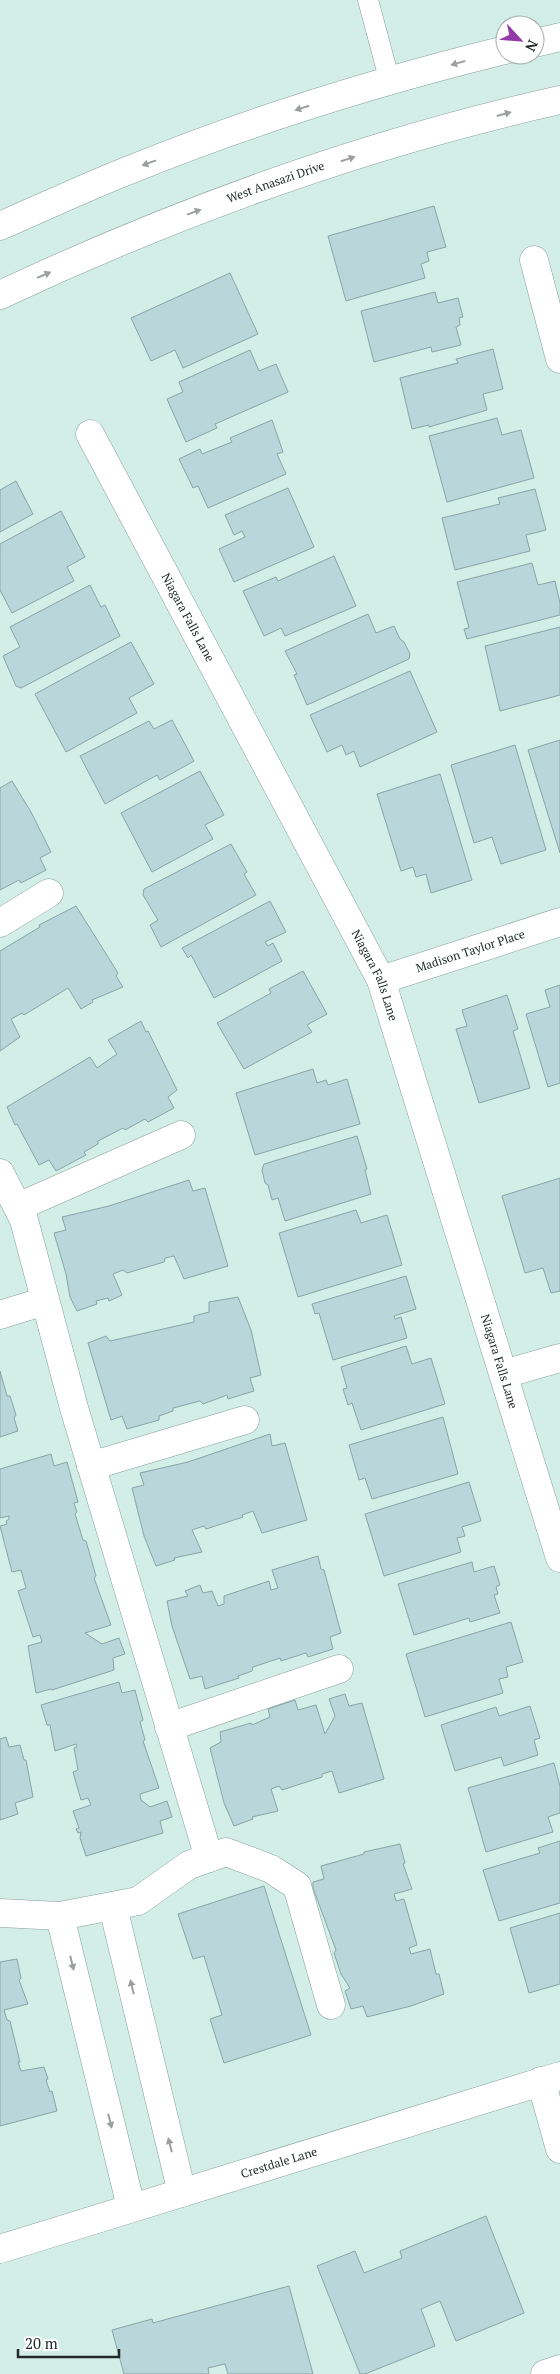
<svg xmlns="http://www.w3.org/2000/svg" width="560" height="2374" viewBox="0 0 560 2374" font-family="'PT Serif',serif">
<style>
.building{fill:#b9d6da;stroke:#88a4a7}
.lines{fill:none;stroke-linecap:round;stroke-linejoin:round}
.lane-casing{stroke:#87a19a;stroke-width:21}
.street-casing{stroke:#87a19a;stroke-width:29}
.secondary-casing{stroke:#87a19a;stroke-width:29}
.lane{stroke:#fff;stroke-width:20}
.street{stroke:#fff;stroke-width:28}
.secondary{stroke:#fff;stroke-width:28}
.oneway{fill:#9ba09e}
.labels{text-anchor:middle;stroke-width:4;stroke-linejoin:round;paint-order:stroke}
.street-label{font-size:12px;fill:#202b28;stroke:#fff}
</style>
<rect width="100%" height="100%" fill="#d2eee6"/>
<g class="building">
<path d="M434,206l12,41 -19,5 2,9 -8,3 4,14 -79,23 -18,-65z"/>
<path d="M230,273l28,61 -75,34 -8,-18 -24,11 -20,-43z"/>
<path d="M435,292l3,11 20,-5 5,19 -4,1 1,7 -4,2 5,18 -29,7 -1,-5 -57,15 -13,-51z"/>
<path d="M493,349l10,40 -20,5 4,16 -58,17v-2l-17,4 -12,-51 58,-15 -2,-4z"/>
<path d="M250,350l9,21 17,-7 12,28 -73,32 2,4 -31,14 -19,-43 16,-7 -4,-10z"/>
<path d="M497,418l5,17 19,-5 13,48 -87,24 -18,-66z"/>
<path d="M272,420l11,32 -6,2 9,20 -78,34 -10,-22 -5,2 -14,-29 21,-10 2,5 30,-12 -2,-4z"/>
<path d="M16,481l17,33 -33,18v-42z"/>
<path d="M288,488l26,59 -80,35 -15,-33 26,-12 -3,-6 -8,4 -9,-20z"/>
<path d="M535,489l11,41 -20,5 4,16 -75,19 -13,-52 58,-14 -2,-6z"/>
<path d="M61,511l24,46 -18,10 7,14 -62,32 -12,-23v-46z"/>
<path d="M334,556l22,50 -71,30 -4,-8 -17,8 -21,-45 33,-14 2,4z"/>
<path d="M532,563l6,22 17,-4 5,22v12l-93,24 -3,-10 5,-1 -12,-46z"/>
<path d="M90,585l11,22 4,-2 15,31 -99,52 -5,-2 -13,-30 17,-9 -10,-20z"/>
<path d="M368,614l8,19 18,-7 6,13 4,3 6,12 -1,5 -102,46 -13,-30 3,-1 -12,-23z"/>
<path d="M560,627v68l-60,16 -15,-65z"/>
<path d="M131,642l23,42 -25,14 8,15 -71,39 -31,-58z"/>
<path d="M410,671l27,61 -77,35 -6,-16 -8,4 -4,-10 -15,7 -17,-37z"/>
<path d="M172,720l22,41 -34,19 -3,-5 -52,29 -25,-48 69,-35 5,8z"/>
<path d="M560,740v113l-32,-103z"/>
<path d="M515,745l31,105 -45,14 -9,-27 -18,6 -23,-78z"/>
<path d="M200,771l24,44 -19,10 8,14 -61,33 -31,-59z"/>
<path d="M440,774l32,106 -41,13 -5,-19 -10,3 -3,-10 -12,4 -24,-77z"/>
<path d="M12,781l19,31 20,40 -11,6 6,12 -25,13 -2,-3 -19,10v-102z"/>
<path d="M231,844l16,28 -3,2 12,21 -95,52 -11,-22 8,-5 -15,-25 1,-6z"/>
<path d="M270,901l16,31 -21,10 3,4 5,-3 9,18 -68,37 -23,-43 -3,3 -6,-10z"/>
<path d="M76,906l42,67 -2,3 7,11 -31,13 1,2 -12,7 -13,-21 -44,27 -2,-2 -11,6 9,18 -20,14v-100l40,-24 -1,-2z"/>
<path d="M303,971l24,43 -20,11 5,7 -68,37 -27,-46 54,-30 -2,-4z"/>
<path d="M560,985v98l-12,4 -22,-73 24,-7 -5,-17z"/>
<path d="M507,995l11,34 -5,2 17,57 -51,15 -23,-74 11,-3 -5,-16z"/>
<path d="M141,1021l5,11 2,-1 29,59 -9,7 6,11 -26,14 -3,-3 -20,11 -2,-2 -25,13v3l-14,8 2,3 -30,16 -7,-11 -10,5 -22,-41 -2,1 -8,-18 83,-50 7,11 20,-14 -9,-14z"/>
<path d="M313,1069l4,14 9,-3 2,5 19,-6 13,45 -105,31 -19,-62z"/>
<path d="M357,1136l10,33 -2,1 6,24 -86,27 -7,-23 -6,2 -4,-15 -3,-2 -3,-13 2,-6z"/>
<path d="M560,1178v113l-9,2 -8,-25 -18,5 -23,-77z"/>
<path d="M189,1180l4,11 12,-3 23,78 -44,13 -10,-23 -9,2 -1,4 -37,11 -4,-3 -10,4 9,21 -13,6 -1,-3 -12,3 1,3 -20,7 -7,-14 -4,-23 -12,-41 12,-3 -4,-13 47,-11z"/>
<path d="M356,1210l5,13 26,-8 15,50 -104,32 -19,-64z"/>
<path d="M406,1276l10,33 -22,7 1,3 6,-2 6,21 -74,22 -14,-47 -4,1 -3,-10z"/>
<path d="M238,1297l13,33 10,45 -11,3 4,13 -26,8 -1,-4 -24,9 -3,-3 -27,7v3l-14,5v4l-32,9 -5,-13 -11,4 -23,-77 18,-7 4,5 84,-19v-6l15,-4v-10z"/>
<path d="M406,1346l6,18 19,-6 14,46 -84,26 -9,-27 -4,2 -5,-16 4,-1 -6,-21z"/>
<path d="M0,1371l7,25h3l6,19 -2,3 4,13 -18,6z"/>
<path d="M443,1417l15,57 -86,25 -7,-21 -6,2 -10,-35z"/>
<path d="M270,1434l2,12 13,-3 22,77 -45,13 -9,-22 -11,4 1,2 -37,12 -2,-3 -12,4 10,22 -28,6 1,2 -19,6 -12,-30 -12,-48 12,-3 -4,-12 48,-11z"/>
<path d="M51,1454l3,12 13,-4 11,40 -4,1 3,9 -2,2 8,26 3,1 10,35 -2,2 17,47 -26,8 17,11 17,-6 6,16 -12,4 1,12 -62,20 -1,-1 -15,4 -8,-47 14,-4 -2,-7 -7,2 -15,-46 8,-3 -5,-18 -9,2 -12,-46 7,-2 -1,-3 3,-2v-3l-9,2v-49z"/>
<path d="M469,1482l12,39 -19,6 3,9 -8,2 4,14 -77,24 -19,-62z"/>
<path d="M318,1556l3,13 3,1 17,63 -11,4 3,12 -25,8 -2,-4 -25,8 -1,-3 -27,9 -1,4 -14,5 1,2 -34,11 -3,-13 -12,3 -18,-53 -5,-25 21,-5 -3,-5 15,-6 3,8 9,-2 6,15 6,-2v-8l45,-15 2,9 7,-2 -6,-18z"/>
<path d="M472,1562l2,10 20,-6 6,19 -4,2 2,7 -4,1 6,18 -30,9 -1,-4 -55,17 -16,-51z"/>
<path d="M511,1622l12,40 -17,5 2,10 -9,2 4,14 -78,24 -19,-63z"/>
<path d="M119,1682l3,11 13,-3 8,30 -3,2 5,18 -2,1 16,47 -19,6 1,6 9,7 17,-6 5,16 -12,4 3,12 -77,23 -6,-18 1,-6 -3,1 -2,-4 3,-1 -6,-17 18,-6 -3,-7 -7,2 -8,-28 5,-2 -4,-22 3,-1 -1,-3 -21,7 -5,-26h-3l-6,-20z"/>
<path d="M345,1694l4,12 13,-3 22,76 -45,14 -7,-22 -10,3v3l-40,13 -3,-4 -8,3 7,22 -26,6 1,2 -19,7 -10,-23 -14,-55 11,-6 -1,-10 31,-9 1,2 18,-8 -2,-8 27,-9 3,10 18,-5 9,29 10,-18 -6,-17z"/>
<path d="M530,1706l10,32 -6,2 4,15 -34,11 -3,-9 -46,14 -14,-46 55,-18 3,9z"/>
<path d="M6,1737l3,10 11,-2 4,15h2l7,37 -18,6 3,11 -18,6v-81z"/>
<path d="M554,1763l6,23v27l-12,4 5,15 -67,20 -18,-64z"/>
<path d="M560,1841v62l-61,18 -16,-51 57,-17 -2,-5z"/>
<path d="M400,1844l5,19 -2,1 9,25 -18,5 2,7 8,-2 13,46 -8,3 2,6 19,-5 6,25h3l5,20 -33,12 -44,11 -4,-11 -12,3 -6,-18 5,-3 -9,-14 -7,-21 2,-3 -23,-62v-6l11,-3 -3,-13 43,-12v-2z"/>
<path d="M264,1886l47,149 -87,28 -14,-44 12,-4 -18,-59 -11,3 -15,-45z"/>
<path d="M560,1913v71l-31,9 -19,-65z"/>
<path d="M17,1959l4,19 -2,2 9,24 -24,6 3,10 3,1 10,41h-2l3,9 23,-4 4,12 -2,1 4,12 2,-1 5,20 -57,15v-164z"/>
<path d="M486,2216l38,97 -68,28 -16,-40 -19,8 14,37 -70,28h-5l-43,-108 38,-15 9,22 38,-15 -2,-7z"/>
<path d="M289,2286l24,88h-85l-3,-10 -17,4 1,6h-85l-12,-44 40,-11 1,4z"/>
</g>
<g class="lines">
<defs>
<path id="lane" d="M368,0l22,82"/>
<g id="street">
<path d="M534,260l26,99"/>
<path id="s1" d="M90,434l291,546 179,578"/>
<path d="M0,923l49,-30"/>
<path id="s2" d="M381,980l179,-58"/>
<path d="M0,1173l24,47 50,188 135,450"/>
<path d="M18,1207l163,-72"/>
<path d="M0,1315l45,-14"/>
<path d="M504,1374l56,-16"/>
<path d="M91,1466l154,-46"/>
<path d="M169,1727l170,-58"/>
<path d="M113,1907l69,286"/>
<path d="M0,1913l60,3 78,-15 51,-36 37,-13 45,17 26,17 34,119"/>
<path d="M60,1916l71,291"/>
<path d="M541,2081l19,68"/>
<path d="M545,2374l15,-5"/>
</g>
<g id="secondary">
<path d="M535,43l25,-6"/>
<path d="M0,226c44,-19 88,-40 132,-57 121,-49 247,-88 373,-119"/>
<path id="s3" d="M0,295c179,-84 367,-152 560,-195"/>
<path id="s4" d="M0,2249l560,-173"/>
</g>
</defs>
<use href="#lane" class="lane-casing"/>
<use href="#street" class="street-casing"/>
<use href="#secondary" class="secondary-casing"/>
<use href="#lane" class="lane"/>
<use href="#street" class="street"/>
<use href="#secondary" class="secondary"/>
</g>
<defs><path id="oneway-solid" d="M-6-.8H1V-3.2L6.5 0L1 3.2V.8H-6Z" transform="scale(1.25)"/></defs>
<g class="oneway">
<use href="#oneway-solid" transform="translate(458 63) rotate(164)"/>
<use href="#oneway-solid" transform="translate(302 108) rotate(162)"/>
<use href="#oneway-solid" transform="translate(504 114) rotate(-15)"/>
<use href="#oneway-solid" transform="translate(348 159) rotate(-18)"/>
<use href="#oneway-solid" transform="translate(149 163) rotate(160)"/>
<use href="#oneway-solid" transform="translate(194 212) rotate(-20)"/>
<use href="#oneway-solid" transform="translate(44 275) rotate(-23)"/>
<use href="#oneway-solid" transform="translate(72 1963) rotate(76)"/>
<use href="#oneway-solid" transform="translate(132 1987) rotate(-104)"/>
<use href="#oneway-solid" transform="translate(110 2121) rotate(76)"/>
<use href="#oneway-solid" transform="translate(170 2145) rotate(-104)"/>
</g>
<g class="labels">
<g class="street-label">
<text dy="4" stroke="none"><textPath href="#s3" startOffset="298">West Anasazi Drive</textPath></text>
<text dy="4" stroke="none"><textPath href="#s1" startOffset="208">Niagara Falls Lane</textPath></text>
<text dy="4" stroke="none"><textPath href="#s2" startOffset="94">Madison Taylor Place</textPath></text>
<text dy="4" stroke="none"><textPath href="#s1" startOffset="612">Niagara Falls Lane</textPath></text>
<text dy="4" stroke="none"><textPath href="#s1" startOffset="1018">Niagara Falls Lane</textPath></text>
<text dy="4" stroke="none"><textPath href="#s4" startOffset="292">Crestdale Lane</textPath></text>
</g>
</g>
<g transform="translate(520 40) rotate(116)"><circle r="24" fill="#ffffff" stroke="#a6aaa9"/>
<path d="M0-4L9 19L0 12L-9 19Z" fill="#933ba7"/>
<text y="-8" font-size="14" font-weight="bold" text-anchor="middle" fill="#202b28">N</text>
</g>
<path d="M18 2349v8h101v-8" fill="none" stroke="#202b28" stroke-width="2.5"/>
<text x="25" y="2349" font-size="15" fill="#202b28" stroke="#ffffff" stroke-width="4" paint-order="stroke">20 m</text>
</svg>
